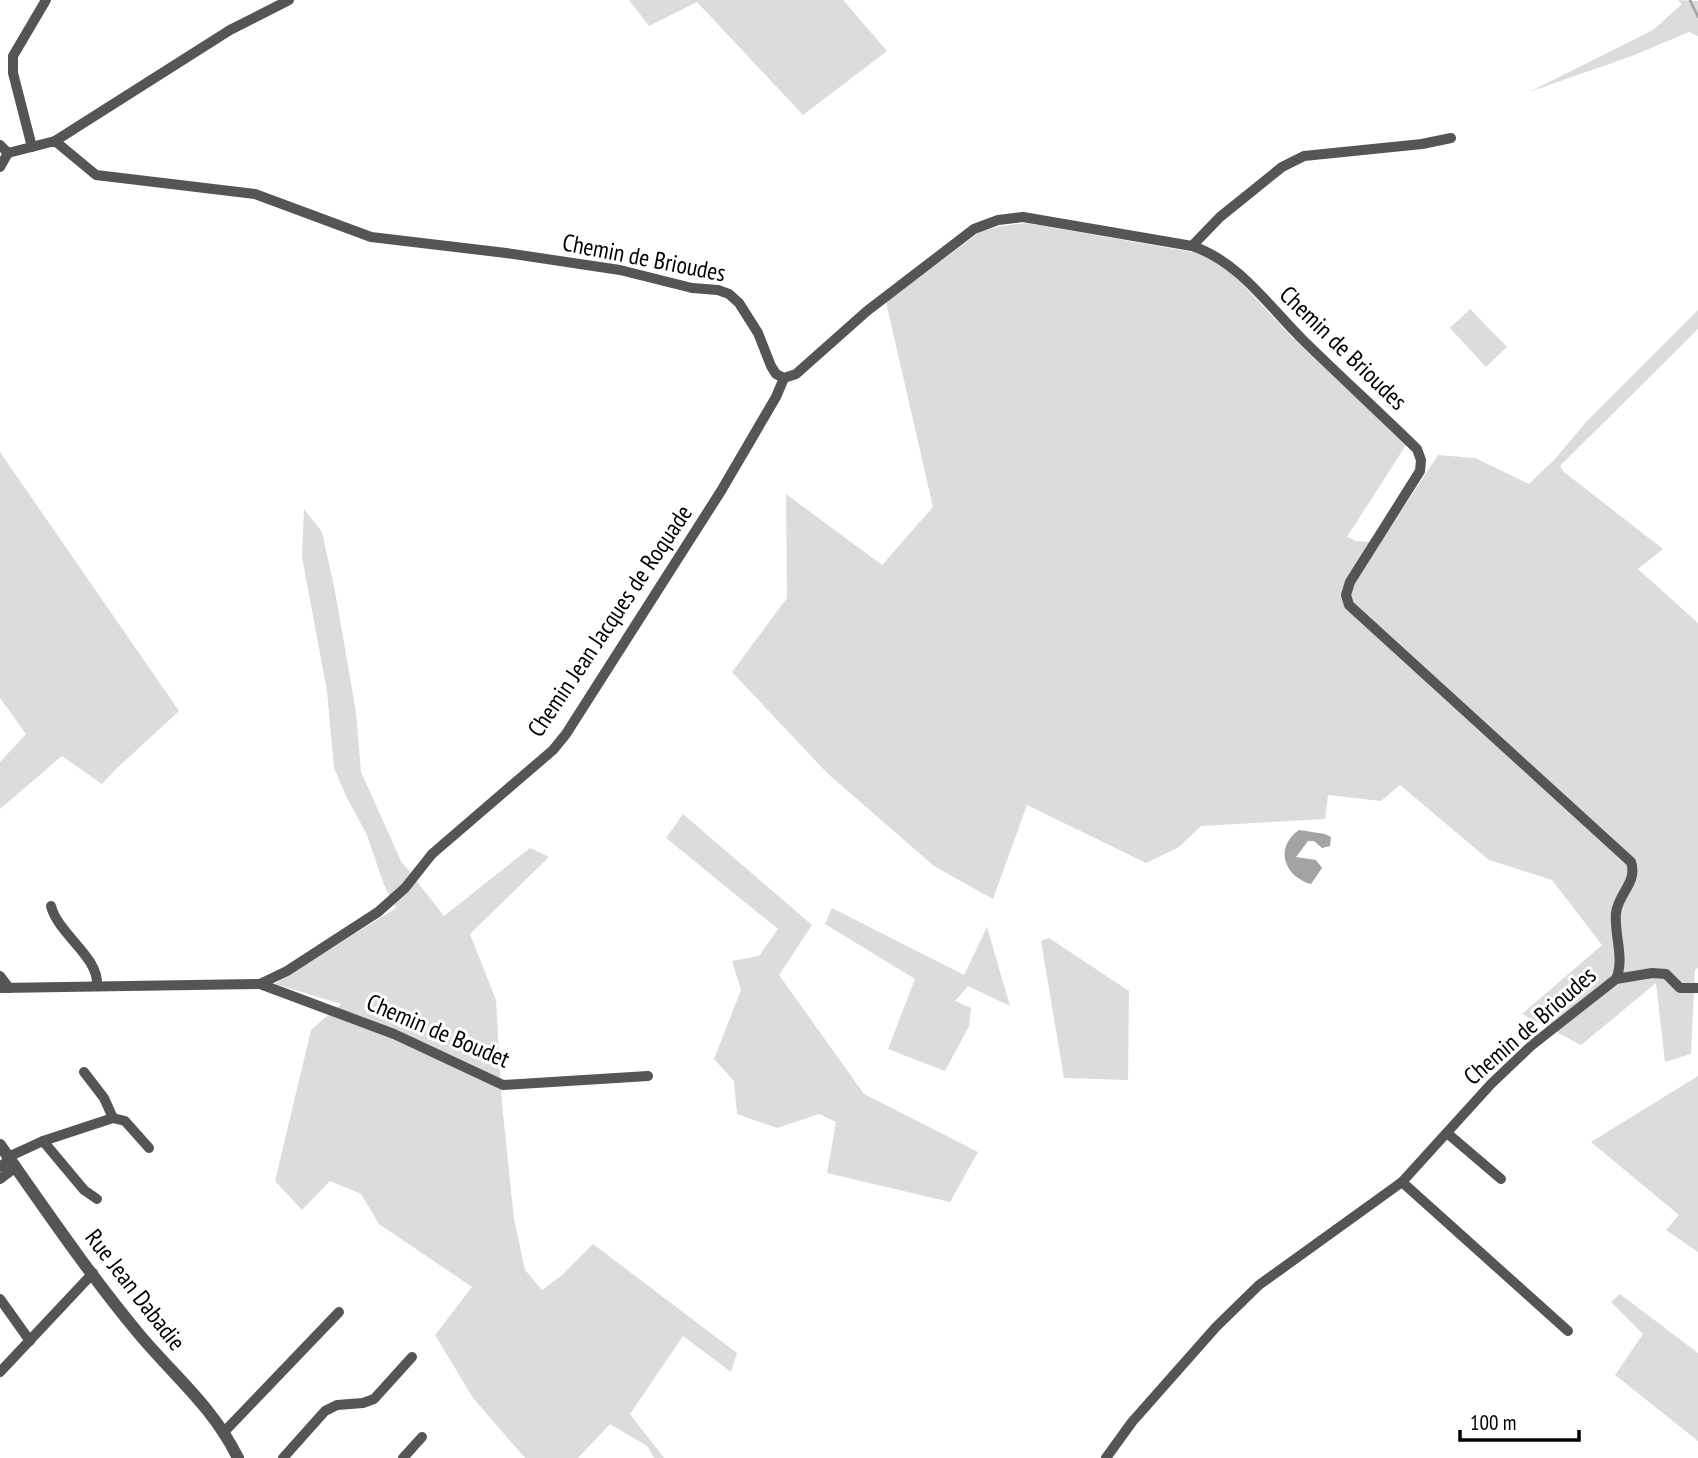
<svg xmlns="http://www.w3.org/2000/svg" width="1698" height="1458" viewBox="0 0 1698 1458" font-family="'PT Sans Narrow',sans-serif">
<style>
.green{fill:#dcdcdc}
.water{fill:#a3a3a3}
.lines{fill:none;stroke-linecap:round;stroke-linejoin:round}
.stream{stroke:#a3a3a3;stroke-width:2.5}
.minor{stroke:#555;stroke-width:10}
.tertiary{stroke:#555;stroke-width:12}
.labels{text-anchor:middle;stroke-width:6;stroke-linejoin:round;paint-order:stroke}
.street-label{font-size:24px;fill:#000;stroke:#fff}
</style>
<rect width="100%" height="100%" fill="#fff"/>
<g class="green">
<path d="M629,0h214l44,51 -84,64 -106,-113 -48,24z"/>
<path d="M1678,0l20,1v35l-9,-4 -57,24 -103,36 124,-62 29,-26z"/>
<path d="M1026,223l172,30 25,13 16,15 53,56 114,108 -59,92 9,4 24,2 58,-88 37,3 54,26 26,-25 31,-37 112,-112v19l-138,137 4,6 99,77 -25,20 60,54v345l-3,2 -4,84 -26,8 -9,-79 -75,62 -59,-31 80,-69 -50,-65 -63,-20 -89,-75 -19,16 -53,-6 -3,24 -124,7 -22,21 -33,16 -119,-58 -34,94 -59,-33 -107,-93 -95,-101 55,-74 -1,-104 96,71 51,-58 -47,-205 94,-70 21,-6z"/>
<path d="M1470,309l37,38 -21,20 -36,-39z"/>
<path d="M0,452l179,259 -64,59 -13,14 -40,-28 -62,53v-47l26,-28 -26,-36z"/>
<path d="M304,509l18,23 13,59 21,121 5,60 40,89 43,55 86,-68 19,9 -79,77 26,66 6,104 12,115 11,51 17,20 19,-14 32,-32 144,109 -6,19 -48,-36 -53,78 34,44h-10l-7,-12 -37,-22 -32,34h-53l-52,-60 -38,-63 37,-48 -93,-63 -18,-30 -31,-13 -28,29 -27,-29 36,-151 30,-26 -66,-20 121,-76 -12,-23 -17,-50 -21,-39 -12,-28 -7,-77 -25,-134z"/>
<path d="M683,814l129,111 -33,50 85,119 114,58 -28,50 -123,-29 9,-51 -17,-8 -42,14 -40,-14 -3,-33 -20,-22 27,-69 -9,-29 27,-5 19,-27 -112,-91z"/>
<path d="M832,908l132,67 23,-48 23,79 -42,-20 -13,15 16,7 -2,18 -24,45 -57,-22 27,-70 -90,-55z"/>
<path d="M1049,938l80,53 -1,89 -64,-2 -23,-137z"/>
<path d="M1698,1076v176l-32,-22 13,-15 -88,-73z"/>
<path d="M1620,1294l78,59v88l-83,-66 28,-41 -32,-32z"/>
</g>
<path class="water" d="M1299,830l26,4 6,3 -1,9 -8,2 -8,-7h-6l-12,16 20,3 6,8 -11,16c-27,-7 -37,-37 -12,-54z"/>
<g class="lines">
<path class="stream" d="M1690,0l8,17"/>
<g class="minor">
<path d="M55,141l175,-111 59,-30"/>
<path d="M0,145l8,8 47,-12 41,34 159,19 116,43 135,16 114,17 72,18 26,2 11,4 10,9 19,30 13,33 5,8 8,4 12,-4 71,-63 107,-82 24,-9 25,-3 169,29c47,15 78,62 113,96 37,36 75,71 112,107l4,11 -1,11 -70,111 -4,13 3,10 282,257c7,20 -13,32 -15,51 -2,22 9,46 0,66l-84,66 -41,39 -89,98 -143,103 -43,42 -84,95 -26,36"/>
<path d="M32,147l-19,-74v-17l33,-56"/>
<path d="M0,167l8,-14"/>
<path d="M1192,246l28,-29 62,-50 22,-11 118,-12 29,-6"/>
<path d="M51,906c7,28 48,51 46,79"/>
<path d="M0,976l9,12"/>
<path d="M1616,979l36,-6 14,1 14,14h18"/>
<path d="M260,984l134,50 109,51 145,-9"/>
<path d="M0,988l260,-4 27,-13 91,-59 27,-24 27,-34 121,-104 13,-16 155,-243 55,-94 8,-19"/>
<path d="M84,1072l20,26 9,20"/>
<path d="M1447,1133l54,46"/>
<path d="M43,1141l41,49 13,9"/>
<path d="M8,1157l35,-16 70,-23 12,3 24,27"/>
<path d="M0,1167l10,-8"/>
<path d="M0,1179l16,-12"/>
<path d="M1402,1182l166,149"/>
<path d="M0,1299l30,42"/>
<path d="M0,1372l93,-99"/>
<path d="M225,1431l114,-119"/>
<path d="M283,1458l42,-47 12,-6 26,-2 11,-4 38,-42"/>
<path d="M403,1458l19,-21"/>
</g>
<path class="tertiary" d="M0,1145c45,64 89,129 139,189 36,43 74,73 99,124"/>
</g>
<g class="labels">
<g class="street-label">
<text transform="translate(644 258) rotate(11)" y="8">Chemin de Brioudes</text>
<text transform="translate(1343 348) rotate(44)" y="8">Chemin de Brioudes</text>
<text transform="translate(610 621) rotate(-56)" y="8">Chemin Jean Jacques de Roquade</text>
<text transform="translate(1530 1026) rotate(-41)" y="8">Chemin de Brioudes</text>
<text transform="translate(438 1031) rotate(23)" y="8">Chemin de Boudet</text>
<text transform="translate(135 1290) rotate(52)" y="8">Rue Jean Dabadie</text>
</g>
</g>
<path d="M1460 1430v10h119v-10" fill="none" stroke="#000000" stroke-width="3.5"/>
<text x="1470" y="1430" font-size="21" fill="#000000" stroke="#ffffff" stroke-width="5" paint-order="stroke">100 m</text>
</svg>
